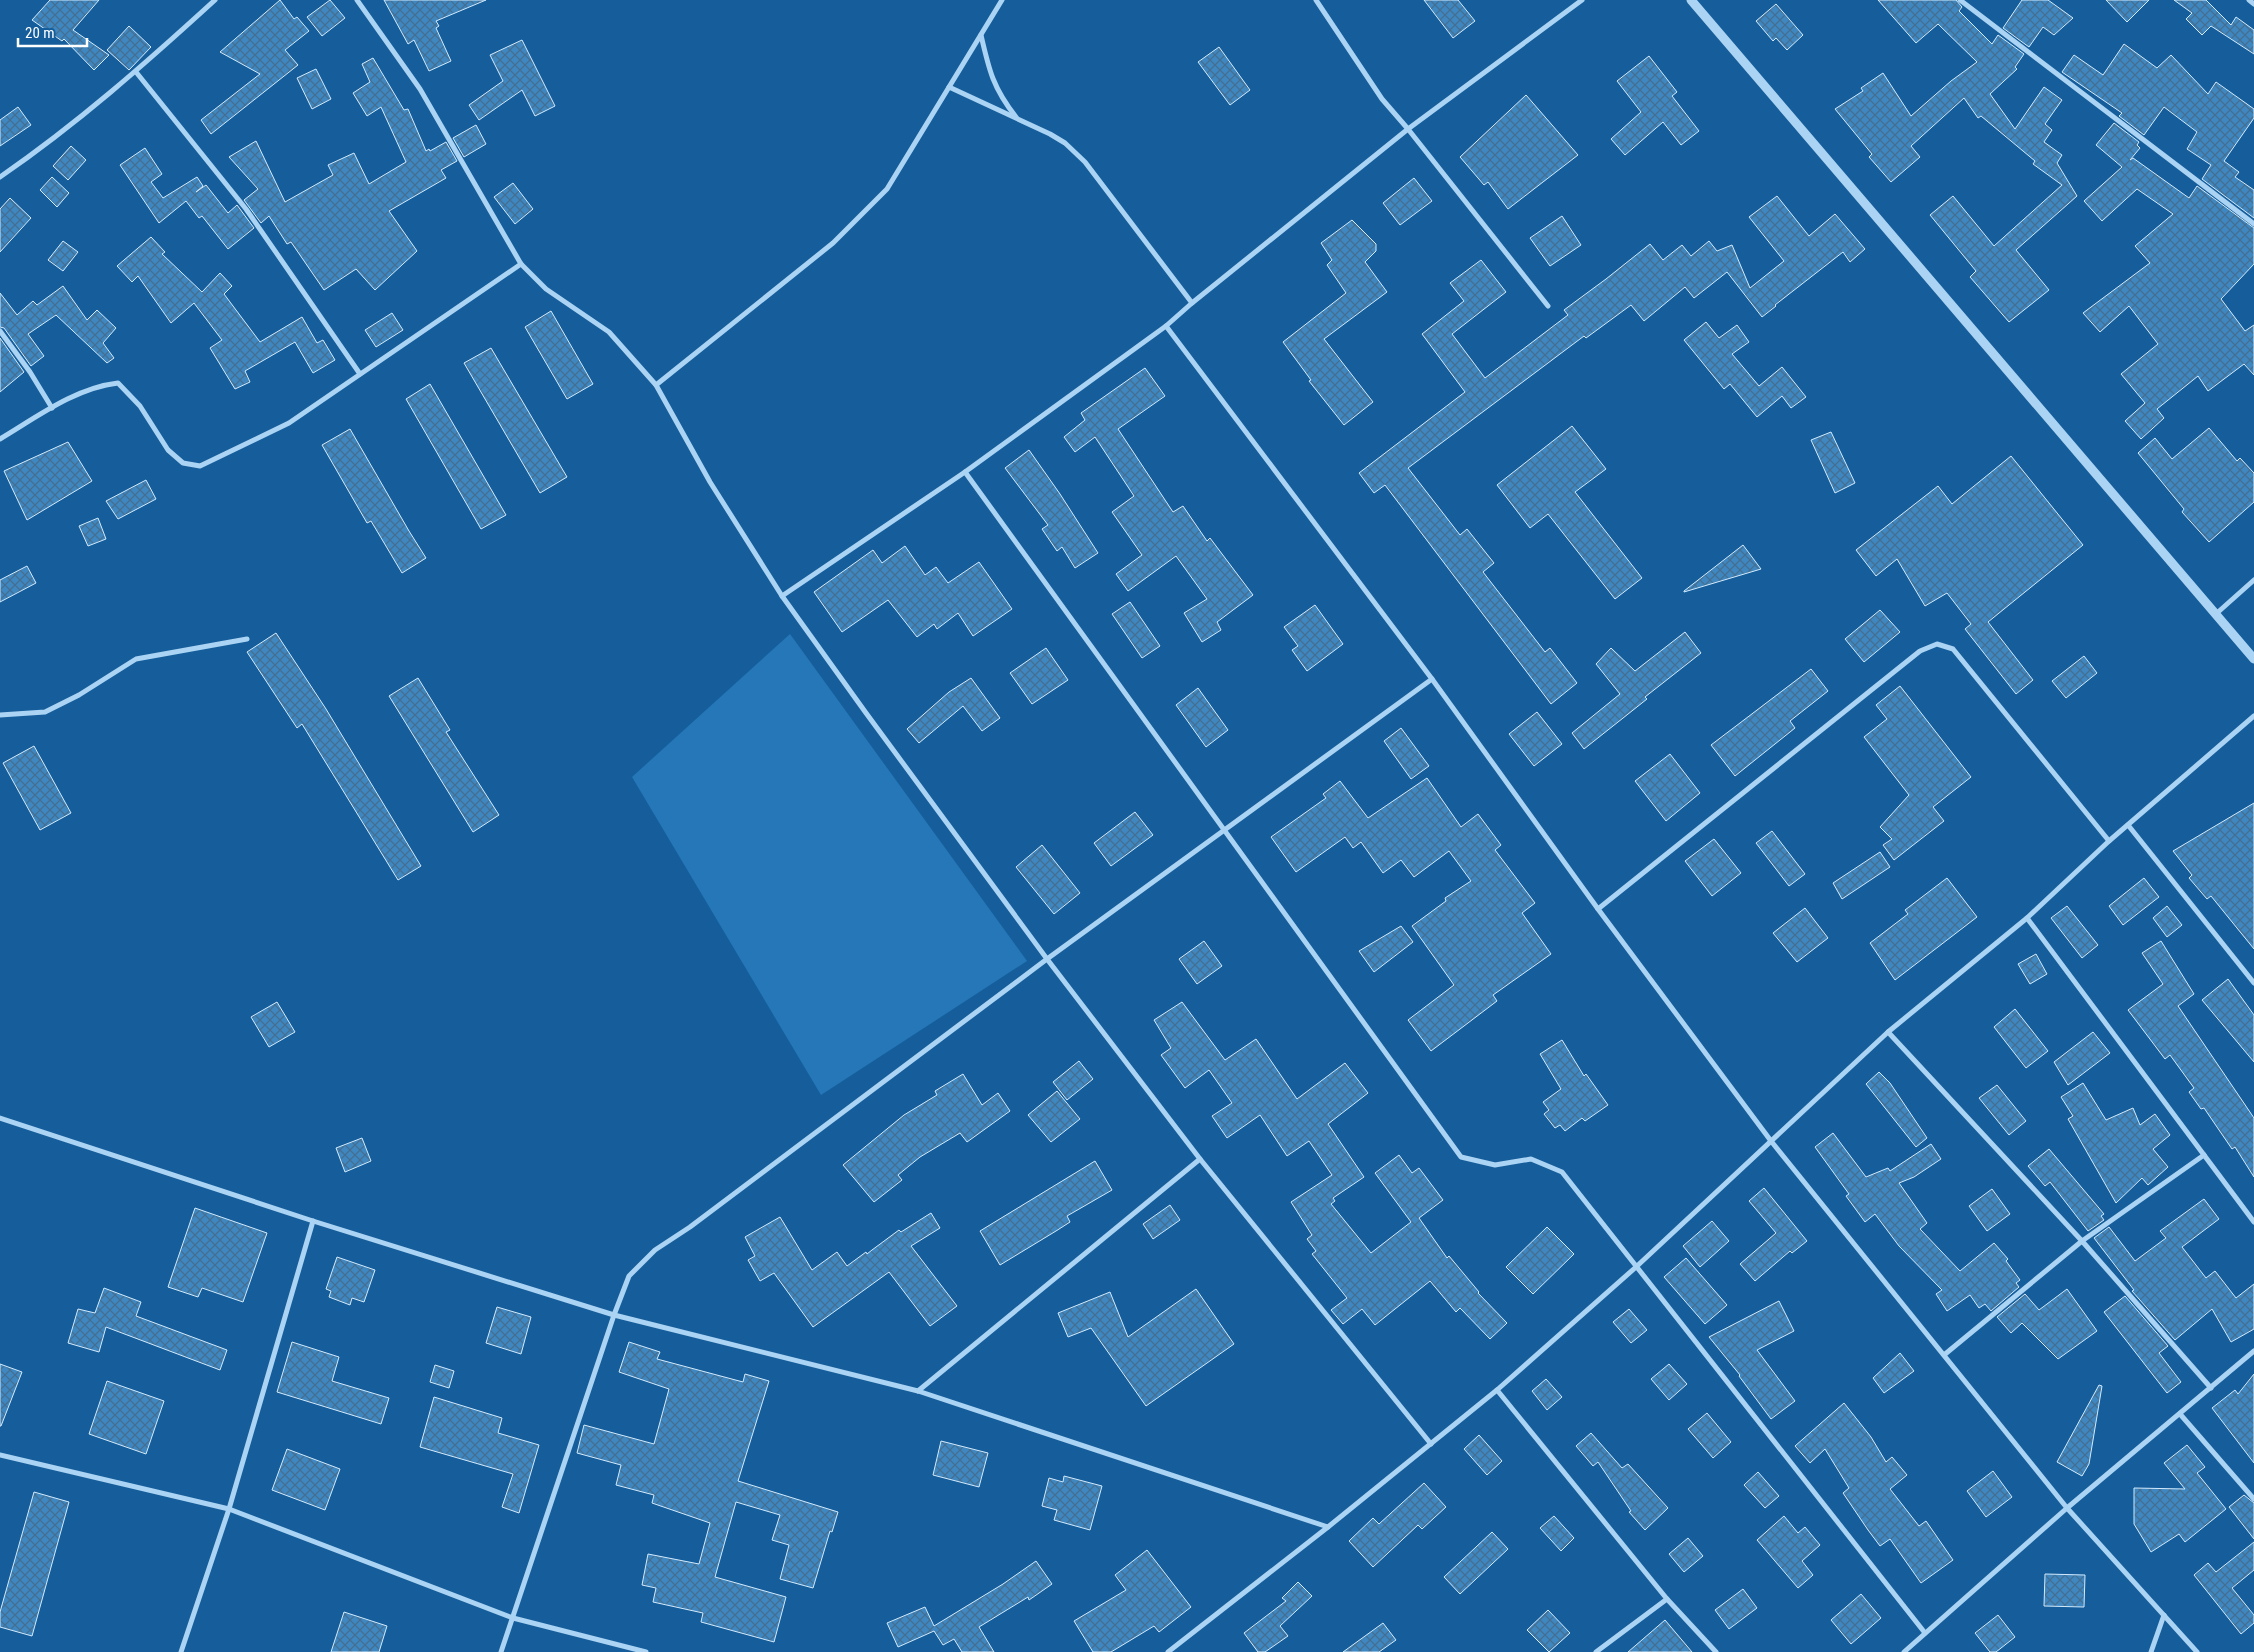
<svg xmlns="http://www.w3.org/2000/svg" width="2254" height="1652" viewBox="0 0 2254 1652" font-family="'Roboto Condensed',sans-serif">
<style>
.green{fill:#2577b8}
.building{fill:url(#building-cross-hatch);stroke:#d3eafd}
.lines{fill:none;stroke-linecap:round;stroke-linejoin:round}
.minor{stroke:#abd3f3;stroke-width:5}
.tertiary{stroke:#abd3f3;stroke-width:9}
</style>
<defs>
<pattern id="building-cross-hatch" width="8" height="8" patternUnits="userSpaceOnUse" patternTransform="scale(1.25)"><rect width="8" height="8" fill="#3e87c1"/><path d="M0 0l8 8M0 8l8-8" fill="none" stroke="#446f92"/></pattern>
</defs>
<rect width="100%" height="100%" fill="#155e9b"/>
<path class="green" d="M790,634l237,327 -206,134 -189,-318z"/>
<g class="building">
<path d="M50,0h49l-26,30 36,25 -15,15 -30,-31 -2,2 -30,-21z"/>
<path d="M280,0l14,19 3,-2 12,14 -24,19 13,15 -87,69 -10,-14 59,-46 -40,-22z"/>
<path d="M330,0l15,18 -23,18 -15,-19z"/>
<path d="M384,0h102l-50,21 3,5 -3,2 15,33 -22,10 -15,-31 -6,4z"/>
<path d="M1424,0h34l17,21 -22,17z"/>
<path d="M1878,0h78l6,7 -3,4 33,33 6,-9 26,19 -9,13 2,2 -27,25 25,35 29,-42 18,13 -17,24 7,6 -8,12 18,13 -5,8 20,33 -61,54 33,40 -40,32 -39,-45 6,-6 -46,-56 23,-19 41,50 68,-61 -29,-21 2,-3 -54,-45 -3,2 -14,-20 -53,48 9,11 -29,25 -22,-25 3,-3 -37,-45 28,-18 -2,-3 22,-15 28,43 40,-35 26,-19 -39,-38 -22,19z"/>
<path d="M2022,0h26l25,18 -19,17 -11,-8 -14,20 -26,-19z"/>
<path d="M2106,0h43l-22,22z"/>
<path d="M2174,0h32l25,25 5,-8 18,13v24l-43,-28 -9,9 -16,-16 6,-6z"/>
<path d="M1776,4l27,31 -16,15 -11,-12 -3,3 -17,-20z"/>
<path d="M129,26l22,21 -22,23 -22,-20z"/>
<path d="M522,40l33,66 -20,10 -13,-26 -43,30 -10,-15 34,-24 -13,-26z"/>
<path d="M2124,44l33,24 14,-13 37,39 8,-12 38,27v9l-30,43 15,11 -4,5 19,13v28l-52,-39 9,-14 -24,-16 10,-17 -33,-25 -20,28 -25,-19 3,-3 -60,-41 12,-17 29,20z"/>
<path d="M1219,47l31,43 -20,15 -32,-43z"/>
<path d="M1649,56l28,36 -5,4 27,35 -18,14 -18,-23 -38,33 -14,-16 30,-27 -24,-31z"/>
<path d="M373,58l31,52 4,-1 18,42 3,-2 1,2 16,-9 11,19 -16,9 5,8 -57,33 28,40 -42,39 -19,-21 -32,21 -33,-48 -4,2 -18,-28 -8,7 -17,-23 14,-11 -29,-32 27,-16 29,61 48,-27 -5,-10 26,-12 15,31 37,-22 -25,-55 -14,9 -14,-23 17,-11 -8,-18z"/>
<path d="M316,69l15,30 -19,10 -15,-31z"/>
<path d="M1526,95l52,60 -70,54 -20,-27 -4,3 -24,-28z"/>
<path d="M18,107l13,18 -31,21v-26z"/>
<path d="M2114,123l25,19 -2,3 3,3 -10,12 3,-2 56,40 8,-12 57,42v36l-33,35 24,32 9,-6v50l-10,-11 -36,27 -10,-15 -41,33 7,9 -23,21 -16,-18 20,-18 -24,-29 37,-30 -29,-38 -29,26 -17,-19 67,-50 -15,-17 38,-32 -36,-25 -35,32 -18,-20 38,-34 -26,-22z"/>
<path d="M476,125l10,19 -22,13 -11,-19z"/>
<path d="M71,146l15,14 -18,20 -15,-14z"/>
<path d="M145,148l17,26 -11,8 12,16 34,-21 6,9 -7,6 10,-7 22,28 9,-8 17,23 -26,21 -26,-33 -3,2 -13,-17 -27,22 -39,-58z"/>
<path d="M52,177l17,16 -12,14 -17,-17z"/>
<path d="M1414,178l18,23 -32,24 -17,-22z"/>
<path d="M513,183l20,26 -18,15 -21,-27z"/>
<path d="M1777,196l32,40 26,-22 30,35 -15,13 -7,-10 -68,53 1,1 -14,11 -35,-45 -33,26 -9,-11 -41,34 -13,-16 -45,33 -2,-2 -176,132 52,67 7,-6 27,34 -11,9 62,80 5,-4 27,35 -26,21 -166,-219 -11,8 -15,-20 106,-81 -43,-58 42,-33 -14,-18 31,-23 25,32 -54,42 33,44 83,-63 -4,-5 42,-31 44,-35 13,16 19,-15 9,11 18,-15 8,10 15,-6 18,43 34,-27 -35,-44z"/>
<path d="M10,198l21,20 -31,34v-43z"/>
<path d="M1562,216l19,29 -31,21 -20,-28z"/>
<path d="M1352,220l24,24v7l-11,11 22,30 -63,47 49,63 -29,23 -35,-44 2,-1 -28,-38 63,-49 -19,-28 5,-5 -11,-17z"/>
<path d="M151,237l14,15 -3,2 40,38 18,-19 12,13 -8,8 36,48 42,-25 15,26 6,-3 12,20 -22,13 -18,-31 -50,29 5,11 -15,7 -25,-41 12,-8 -28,-37 -23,20 -33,-47 -6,6 -15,-16z"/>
<path d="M63,241l15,11 -15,19 -15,-11z"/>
<path d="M63,286l24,34 10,-10 19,18 -13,15 11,15 -7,5 -51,-48 -28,19 16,22 -13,10 -27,-38 -4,-1v-34l17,22 16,-14 4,4z"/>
<path d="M551,311l42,73 -26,15 -42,-72z"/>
<path d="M392,313l11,17 -27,17 -11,-17z"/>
<path d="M1706,322l13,16 18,-13 12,17 -17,12 27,32 23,-19 24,30 -15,11 -9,-12 -25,21 -27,-33 -6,5 -40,-49z"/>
<path d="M0,338l24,34 -24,20z"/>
<path d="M491,348l76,129 -27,16 -76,-130z"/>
<path d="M1145,368l20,28 -47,33 55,83 10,-6 24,35 3,-3 43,57 -36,27 4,8 -19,12 -18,-29 23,-14 -31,-43 -48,35 -12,-17 26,-19 -30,-43 22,-16 -39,-59 -20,15 -11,-15 21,-17 -4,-7z"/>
<path d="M430,384l76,131 -25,14 -75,-130z"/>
<path d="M1572,426l34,43 -31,23 67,86 -27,21 -67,-85 -18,14 -33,-43z"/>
<path d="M2209,428l28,33 3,-3 14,15v29l-45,40 -27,-30 2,-3 -46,-56 17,-15 17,21z"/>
<path d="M350,429l59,102 17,27 -24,15 -31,-52 -4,2 -45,-78z"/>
<path d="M1831,432l24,51 -20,10 -24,-53z"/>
<path d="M68,442l24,39 -65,39 -23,-49z"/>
<path d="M1029,450l31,44 38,59 -23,15 -13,-21 -5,4 -15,-22 6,-4 -43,-57z"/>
<path d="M2011,456l72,89 -95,77 45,58 -17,14 -51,-65 6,-5 -24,-31 -22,13 -28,-47 -21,17 -20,-26 82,-64 14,18z"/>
<path d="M146,480l10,19 -38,20 -12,-18z"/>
<path d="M98,518l8,21 -18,7 -9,-20z"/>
<path d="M1743,545l18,24 -77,23v-1z"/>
<path d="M905,546l20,29 11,-8 12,16 31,-21 33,47 -39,27 -15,-23 -21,16 -3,-5 -17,13 -29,-37 -46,32 -28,-40 59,-42 9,13z"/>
<path d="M27,566l9,17 -36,19v-22z"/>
<path d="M1130,602l30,44 -18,12 -30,-44z"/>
<path d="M1315,605l28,39 -36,27 -15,-21 6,-4 -14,-19z"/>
<path d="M1880,610l20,22 -36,30 -19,-23z"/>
<path d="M1685,632l16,21 -56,44 2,2 -63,50 -12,-16 48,-39 -24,-30 15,-16 24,23z"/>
<path d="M276,633l50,76 95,157 -23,14 -96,-156 -5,4 -50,-76z"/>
<path d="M1046,648l22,32 -36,24 -22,-31z"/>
<path d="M2084,656l13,17 -31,25 -14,-17z"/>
<path d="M1811,669l17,22 -38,30 5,7 -60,48 -24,-31z"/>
<path d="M418,678l32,52 -4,2 53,83 -26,17 -84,-136z"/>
<path d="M971,678l29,40 -18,13 -19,-25 -44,37 -12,-14 42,-37z"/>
<path d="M1900,686l71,91 -38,30 11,14 -50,39 -11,-15 9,-6 -12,-12 29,-32 -45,-58 23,-18 -11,-14z"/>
<path d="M1198,688l30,42 -22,17 -30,-42z"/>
<path d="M1537,712l25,32 -28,22 -25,-32z"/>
<path d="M1401,728l28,38 -18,13 -27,-38z"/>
<path d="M34,746l37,67 -31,17 -37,-67z"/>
<path d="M1670,754l30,39 -34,28 -31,-40z"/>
<path d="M1427,778l34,49 17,-13 23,31 -6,5 40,53 -13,10 29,41 -58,41 4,6 -66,50 -23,-31 46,-35 -42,-59 34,-25 -1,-3 26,-17 -22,-30 -35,26 -13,-17 -18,13 -22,-31 -8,6 -8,-11 -49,35 -25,-35 55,-39 -3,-4 17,-13 28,37z"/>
<path d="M2254,803v146l-43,-53 -4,3 -18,-21 3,-3 -19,-24z"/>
<path d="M1135,812l18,23 -42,31 -17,-23z"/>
<path d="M1772,831l33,43 -16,12 -33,-43z"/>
<path d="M1714,839l27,34 -29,23 -27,-35z"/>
<path d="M1042,845l38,48 -26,21 -38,-47z"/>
<path d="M1880,852l10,15 -48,32 -9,-16z"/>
<path d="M1947,878l30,39 -82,63 -25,-37 38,-29 -3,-4z"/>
<path d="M2144,878l15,19 -36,28 -14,-19z"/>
<path d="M2067,906l31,39 -16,13 -31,-40z"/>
<path d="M2167,906l15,19 -15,12 -14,-19z"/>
<path d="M1805,908l23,30 -31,24 -24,-29z"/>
<path d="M1401,926l12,16 -39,30 -15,-21z"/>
<path d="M1204,941l18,25 -25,18 -18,-25z"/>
<path d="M2161,941l33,53 -16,12 76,112v59l-19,-30 -3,2 -28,-41 -3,1 -12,-17 5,-4 -24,-33 -5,4 -37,-49 35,-26 -21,-31z"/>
<path d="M2036,954l11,20 -17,10 -12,-20z"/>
<path d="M2228,979l26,36v47l-52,-62z"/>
<path d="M277,1002l18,30 -26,15 -18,-30z"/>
<path d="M1182,1002l43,58 31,-21 41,60 48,-36 23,30 -40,31 36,53 -31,21 2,3 -4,3 40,49 40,-31 -36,-49 24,-18 13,18 7,-5 24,32 -24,18 28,40 2,-2 30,36 -1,1 29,30 -17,16 -30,-31 -4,4 -26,-31 -55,44 -13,-16 -19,15 -12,-14 16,-12 -35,-44 4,-3 -9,-12 5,-4 -21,-33 41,-27 -23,-34 -22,15 -27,-41 -33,23 -15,-22 20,-13 -23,-33 -24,18 -24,-33 10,-7 -17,-28z"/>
<path d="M2015,1009l33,42 -22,17 -32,-41z"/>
<path d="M2093,1032l17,21 -42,32 -14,-23z"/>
<path d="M1562,1040l22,36 2,-2 22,31 -23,16 -3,-3 -17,13 -5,-6 -5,3 -11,-14 5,-4 -6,-8 18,-13 -21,-35z"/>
<path d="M1079,1061l14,18 -26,21 -14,-18z"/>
<path d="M1879,1072l11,11 37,55 -11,9 -50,-63z"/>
<path d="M963,1074l19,31 16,-12 12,18 -43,31 -7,-9 -40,24 -22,18 4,5 -28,22 -31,-37 61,-50 33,-20 -2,-4z"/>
<path d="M2083,1083l23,37 27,-12 7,17 15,-11 15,21 -17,14 15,18 -20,18 -6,-7 -26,25 -48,-84 5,-3 -12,-19z"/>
<path d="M1997,1085l29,36 -17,14 -30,-37z"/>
<path d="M1057,1091l23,28 -29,23 -23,-27z"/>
<path d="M1833,1133l33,44 22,-9 2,3 41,-27 10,15 -27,18 -15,6 28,40 -7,6 40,42 34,-28 14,16 -2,2 14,19 -4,3 3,4 -28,24 -6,-7 -6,4 -9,-13 -23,16 -11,-17 6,-4 -43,-44 -24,-32 -10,8 -19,-26 3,-2 -34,-47z"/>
<path d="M362,1138l9,23 -26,11 -9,-24z"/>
<path d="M2049,1149l55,65 -3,2 3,4 -16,11 -38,-49 -5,4 -17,-20z"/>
<path d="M1095,1161l17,29 -45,26 3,6 -14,9 -56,34 -20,-34z"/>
<path d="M1764,1188l43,53 -15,12 -2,-2 -35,30 -15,-17 36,-31 -27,-32z"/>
<path d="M1992,1189l18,25 -23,17 -18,-25z"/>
<path d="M2204,1199l15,20 -37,28 24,31 9,-7 21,27 18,-14v45l-23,13 -19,-33 -37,31 -43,-49 2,-1 -40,-52 15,-11 26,34 31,-23 -6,-7z"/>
<path d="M1170,1205l10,15 -27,19 -10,-15z"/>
<path d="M195,1208l72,25 -24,69 -41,-14 -4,9 -30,-10z"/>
<path d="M931,1213l9,15 -29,18 46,60 -27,20 -41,-54 -76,55 -39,-54 -14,8 -12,-21 7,-4 -10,-19 35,-20 32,53 25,-18 10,14 19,-14 1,2 5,-4 27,-20 2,2z"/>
<path d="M1712,1221l17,20 -29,26 -17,-21z"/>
<path d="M1547,1227l27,27 -41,40 -27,-27z"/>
<path d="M337,1257l38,13 -11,32 -12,-4 -2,7 -21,-8 2,-6 -5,-2z"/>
<path d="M1686,1258l41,47 -22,19 -41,-47z"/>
<path d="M104,1288l37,14 -5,14 91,34 -7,20 -114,-43 -7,25 -31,-9 10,-34 17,4z"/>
<path d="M1196,1289l38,55 -88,62 -55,-78 -23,9 -10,-24 52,-21 18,45z"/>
<path d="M2067,1289l30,42 -39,28 -36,-36 -11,10 -14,-16 28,-23 14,16z"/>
<path d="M2125,1296l43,50 -9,7 22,29 -14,11 -63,-81z"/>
<path d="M1779,1301l15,30 -37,19 38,51 -24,18 -32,-43 1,-1 -31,-38z"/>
<path d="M497,1307l34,10 -10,37 -35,-11z"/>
<path d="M1629,1309l18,21 -16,13 -18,-21z"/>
<path d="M292,1342l47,15 -7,24 57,17 -8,26 -104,-32z"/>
<path d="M629,1342l31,10 -3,7 86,23 2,-8 24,7 -31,100 100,31 -6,20 -2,-1 -17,57 -33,-9 9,-34 -17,-5 8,-25 -44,-13 -21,75 71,20 -12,45 -73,-20 2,-9 -50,-11 3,-14 -14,-3 6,-31 51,10 11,-41 -58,-20 2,-8 -38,-10 5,-20 -44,-12 7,-28 70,19 15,-55 -50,-17z"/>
<path d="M1900,1353l14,18 -30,22 -11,-15z"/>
<path d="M0,1364l22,8 -21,54h-1z"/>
<path d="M1669,1364l18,20 -18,16 -18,-21z"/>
<path d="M435,1365l19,6 -5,17 -19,-6z"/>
<path d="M2254,1374v89l-42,-55 23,-18 3,4z"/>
<path d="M1546,1379l16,18 -15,13 -15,-19z"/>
<path d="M107,1381l57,20 -18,53 -57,-20z"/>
<path d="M2099,1385l3,1 -13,78 -7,12 -25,-14z"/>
<path d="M434,1397l68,21 -4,15 41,12 -20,68 -17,-6 11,-33 -93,-27z"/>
<path d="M1844,1403l27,34 15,25 6,-5 15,18 -17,14 29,37 7,-5 27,39 -32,23 -31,-44 -10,7 -12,-16 -25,-37 6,-5 -24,-39 -15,14 -15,-17z"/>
<path d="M1707,1413l24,29 -18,16 -25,-29z"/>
<path d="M1591,1433l31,35 6,-4 40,44 -23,22 -16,-18 2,-1 -33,-49 -5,4 -17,-20z"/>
<path d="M1479,1435l23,26 -15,14 -23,-26z"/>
<path d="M941,1441l47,12 -9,34 -46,-12z"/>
<path d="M2187,1445l18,22 -8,6 29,36 -41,33 -6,-8 -28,18 -17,-28v-36l51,1 -21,-26z"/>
<path d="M287,1449l53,20 -15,41 -53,-20z"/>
<path d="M1993,1471l19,26 -26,20 -19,-26z"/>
<path d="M1758,1472l21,24 -14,12 -21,-23z"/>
<path d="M1064,1476l38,10 -12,44 -36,-10 3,-10 -15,-4 7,-28 14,4z"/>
<path d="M1424,1483l22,24 -24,22 -4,-4 -45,42 -24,-26 24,-23 6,6z"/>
<path d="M34,1492l35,10 -37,134 -32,-9v-15z"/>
<path d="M2244,1495l10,8v36l-25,-32z"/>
<path d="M1554,1516l20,22 -13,13 -21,-23z"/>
<path d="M1784,1516l14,17 7,-6 15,18 -18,16 11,14 -15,13 -41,-48z"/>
<path d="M1492,1532l16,17 -48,45 -16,-17z"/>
<path d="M1688,1538l15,18 -19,16 -15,-18z"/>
<path d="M2254,1542v28l-22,18 22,27v8l-13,11 -47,-59 14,-12 8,9z"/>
<path d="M1147,1550l44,57 -32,25 -5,-6 -43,26h-18l-19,-31 52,-31 -11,-15z"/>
<path d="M1036,1561l16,23 -23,16 -1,-3 -49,30 15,25h-32l-8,-13 -11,6 -9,-14 -36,16 -11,-24 38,-16 9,19 69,-42z"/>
<path d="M2045,1574l40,1 -1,32 -40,-1z"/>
<path d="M1298,1582l14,14 -32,30 8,10 -23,16h-7l-14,-19 42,-32 -4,-3z"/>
<path d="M1743,1589l14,19 -28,21 -14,-19z"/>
<path d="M1861,1594l20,24 -30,26 -20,-24z"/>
<path d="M1548,1610l22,23 -21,19 -22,-22z"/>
<path d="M344,1612l43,14 -8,26h-48z"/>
<path d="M1998,1615l17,22 -19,15h-6l-15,-19z"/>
<path d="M1665,1620l27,32h-64z"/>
<path d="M1383,1623l13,17 -17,12h-36z"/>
</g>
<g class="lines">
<g class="minor">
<path d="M357,0l63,89 101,175 25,25 63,43 47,53 54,97 72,114 84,117 181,246 153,200 231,285"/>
<path d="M1316,0l66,99 26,30 140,177"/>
<path d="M1960,0l294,224"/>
<path d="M2249,0l5,4"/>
<path d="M981,35c8,35 12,53 35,82"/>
<path d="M136,72l110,137 114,165"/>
<path d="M949,87l101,47 15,9 20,19 107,141"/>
<path d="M0,177c77,-53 146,-114 215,-177"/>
<path d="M1166,326l266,353 166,230 173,232 296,367 130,144"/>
<path d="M0,331l30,41 22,36"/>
<path d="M656,385l177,-142 54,-54 115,-189"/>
<path d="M0,439c37,-22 75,-51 118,-56l22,23 28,44 15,13 17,3 89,-43 232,-159"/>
<path d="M965,472l496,685 34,8 36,-6 31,13 363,461"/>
<path d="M782,596l183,-124 201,-146 26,-23 216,-174 174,-129"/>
<path d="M2217,613l37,-33"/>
<path d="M0,715l45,-3 34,-17 57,-36 111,-20"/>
<path d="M2128,825l126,158"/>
<path d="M1598,909l322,-258 17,-7 16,5 156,192"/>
<path d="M2027,918l227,304"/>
<path d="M1888,1032l194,209 129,147"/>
<path d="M0,1118l313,103 301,94 304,76 410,136"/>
<path d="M1944,1355l138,-114 122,-86"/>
<path d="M1497,1390l170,209 49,53"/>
<path d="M918,1391l282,-232"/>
<path d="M2180,1414l74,85"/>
<path d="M0,1455l229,54 284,109 133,34"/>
<path d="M181,1652l48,-143 84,-288"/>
<path d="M501,1652l113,-337 15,-39 26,-26 35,-23 357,-268 385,-280"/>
<path d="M1168,1652l160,-125 169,-137 139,-123 252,-235 139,-114 82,-77 145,-125"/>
<path d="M1596,1652l71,-53"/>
<path d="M1904,1652l163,-144 187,-157"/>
<path d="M2151,1652l13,-37"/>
</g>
<path class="tertiary" d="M1691,0l563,659"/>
</g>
<path d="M18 38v8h69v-8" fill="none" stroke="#ffffff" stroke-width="2.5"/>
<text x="25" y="38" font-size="15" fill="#ffffff" stroke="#155e9b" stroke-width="4" paint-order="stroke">20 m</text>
</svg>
